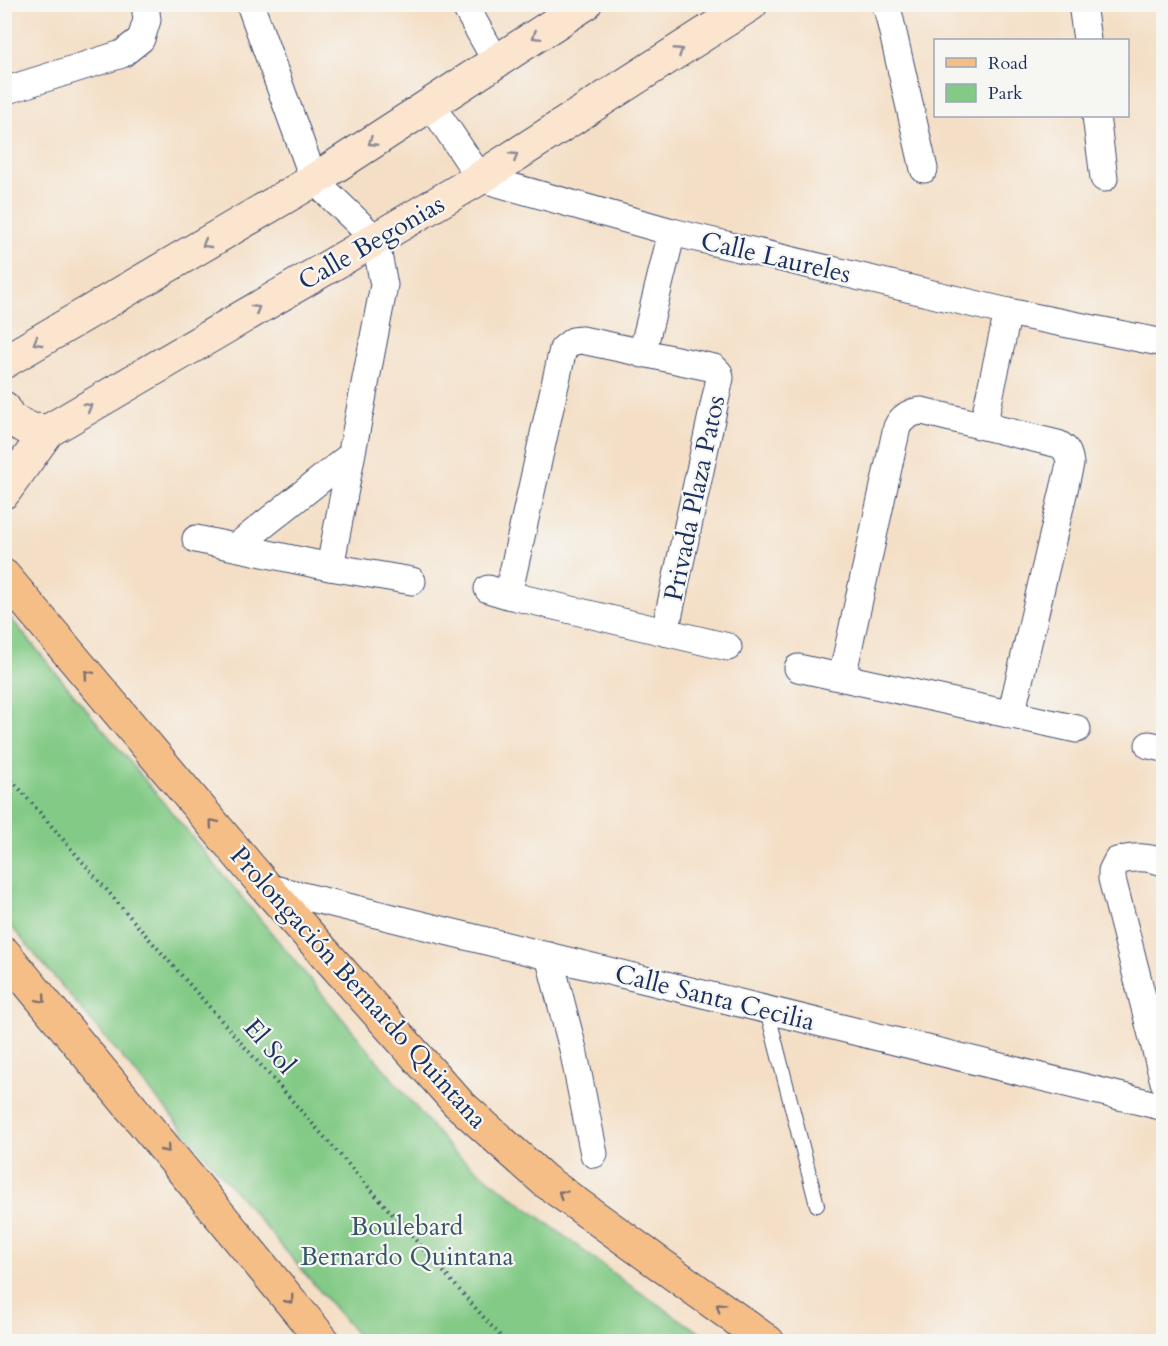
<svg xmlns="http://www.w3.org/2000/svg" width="1168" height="1346" viewBox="0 0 1168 1346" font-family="Cardo,serif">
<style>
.green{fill:#82ca85;stroke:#4e7c72;stroke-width:1.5}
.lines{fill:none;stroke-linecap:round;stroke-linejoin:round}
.lane-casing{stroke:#3c496e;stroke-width:16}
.street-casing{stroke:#3c496e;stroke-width:29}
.secondary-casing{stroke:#3c496e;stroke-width:35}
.primary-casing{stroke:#3c496e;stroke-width:35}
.path{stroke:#3c496e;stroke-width:4;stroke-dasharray:1.5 4.5;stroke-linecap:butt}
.lane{stroke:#fff;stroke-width:14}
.street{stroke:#fff;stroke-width:27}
.secondary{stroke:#fbe5cf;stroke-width:33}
.primary{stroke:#f6be87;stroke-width:33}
.oneway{stroke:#8b8a96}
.oneway2{stroke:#7e6f70}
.labels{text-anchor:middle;stroke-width:4.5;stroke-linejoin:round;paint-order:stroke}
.street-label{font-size:26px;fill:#1b2f5e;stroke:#f6f6f2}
.park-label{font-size:26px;fill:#355668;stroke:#f6f6f2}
</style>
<rect width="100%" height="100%" fill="#f6f6f2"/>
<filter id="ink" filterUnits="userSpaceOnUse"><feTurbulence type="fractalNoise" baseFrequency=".0167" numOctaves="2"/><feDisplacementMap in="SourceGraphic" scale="12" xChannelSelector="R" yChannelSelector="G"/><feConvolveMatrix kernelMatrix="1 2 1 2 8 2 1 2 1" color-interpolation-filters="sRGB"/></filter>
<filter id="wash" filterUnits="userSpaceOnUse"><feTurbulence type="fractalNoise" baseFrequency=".008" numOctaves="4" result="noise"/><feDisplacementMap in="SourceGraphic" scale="24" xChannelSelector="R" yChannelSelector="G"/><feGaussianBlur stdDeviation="1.35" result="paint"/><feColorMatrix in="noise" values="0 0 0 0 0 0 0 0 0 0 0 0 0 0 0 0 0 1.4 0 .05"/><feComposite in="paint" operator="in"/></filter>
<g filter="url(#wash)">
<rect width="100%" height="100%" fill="#f4dfc6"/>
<path class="green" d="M4,610l448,541 170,129 90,61h-350l-357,-422z"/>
</g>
<g filter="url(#ink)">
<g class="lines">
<defs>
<path id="lane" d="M767,1010l50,195"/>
<g id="street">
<path d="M250,4l64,176 61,59 9,46 -54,282"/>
<path d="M464,4l32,57"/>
<path d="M885,4l3,7 36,158"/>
<path d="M1082,4l5,36"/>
<path d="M4,91l118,-37 19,-15 6,-19 -2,-16"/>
<path d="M430,103l50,75 192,54 336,80 156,31"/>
<path d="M1096,116l8,62"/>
<path d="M642,354l30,-122"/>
<path d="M983,426l25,-114"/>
<path d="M196,539l134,28 82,14"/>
<path d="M237,546l113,-90"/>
<path d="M488,589l20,6 220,52"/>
<path d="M508,595l55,-246 10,-8 9,-1 132,28 5,5 1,5 -55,254"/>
<path d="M798,668l279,61"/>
<path d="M842,677l55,-250c5,-10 13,-15 25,-16l136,33c9,4 11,11 12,20l-59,251"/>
<path d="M1149,745l15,3"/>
<path d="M1164,862c-17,-5 -30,-6 -47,-1l-5,10v8l52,203"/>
<path d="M266,887l898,220"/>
<path d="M549,956l24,93 21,105"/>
</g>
<g id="secondary">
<path d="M4,362l310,-182 271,-176"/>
<path d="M4,408l5,11 23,11 16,1"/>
<path d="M4,492l44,-61 432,-253 271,-174"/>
</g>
<g id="primary">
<path d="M4,576l262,311 192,216 87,78 223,161"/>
<path d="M4,953l320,389"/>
</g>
</defs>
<use href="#lane" class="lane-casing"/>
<use href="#street" class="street-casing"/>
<use href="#secondary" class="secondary-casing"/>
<use href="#primary" class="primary-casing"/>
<path class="path" d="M4,771l132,153 365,413 10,5"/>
<use href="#lane" class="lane"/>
<use href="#street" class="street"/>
<use href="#secondary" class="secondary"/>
<use href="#primary" class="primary"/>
</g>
<defs><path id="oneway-chevron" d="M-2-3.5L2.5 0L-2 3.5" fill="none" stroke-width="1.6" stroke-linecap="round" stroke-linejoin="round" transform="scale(1.5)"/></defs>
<g class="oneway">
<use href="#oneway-chevron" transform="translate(536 36) rotate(148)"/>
<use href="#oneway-chevron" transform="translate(679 51) rotate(-33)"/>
<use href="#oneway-chevron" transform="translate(372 142) rotate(147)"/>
<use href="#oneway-chevron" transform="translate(514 156) rotate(-33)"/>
<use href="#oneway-chevron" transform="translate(206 244) rotate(150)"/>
<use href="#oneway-chevron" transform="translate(256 309) rotate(-30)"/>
<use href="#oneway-chevron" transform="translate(37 342) rotate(150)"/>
<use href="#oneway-chevron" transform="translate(88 407) rotate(-30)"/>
</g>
<g class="oneway2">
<use href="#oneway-chevron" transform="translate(88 674) rotate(-130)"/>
<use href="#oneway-chevron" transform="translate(213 823) rotate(-130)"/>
<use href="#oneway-chevron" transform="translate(42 999) rotate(50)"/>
<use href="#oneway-chevron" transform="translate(166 1149) rotate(51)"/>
<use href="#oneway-chevron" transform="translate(562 1194) rotate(-144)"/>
<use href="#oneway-chevron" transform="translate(290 1300) rotate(51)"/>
<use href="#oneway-chevron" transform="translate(720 1307) rotate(-144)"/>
</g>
</g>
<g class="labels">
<g class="street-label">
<text transform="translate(371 242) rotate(-30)" y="9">Calle Begonias</text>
<text transform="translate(776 257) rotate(13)" y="9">Calle Laureles</text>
<text transform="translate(694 498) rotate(-78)" y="9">Privada Plaza Patos</text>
<text transform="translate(359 987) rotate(48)" y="9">Prolongación Bernardo Quintana</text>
<text transform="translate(715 997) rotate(14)" y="9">Calle Santa Cecilia</text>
<text transform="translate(270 1046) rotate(49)" y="9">El Sol</text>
</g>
<g class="park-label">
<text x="407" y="1235">Boulebard<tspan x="407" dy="30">Bernardo Quintana</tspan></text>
</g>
</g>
<rect width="1168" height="1346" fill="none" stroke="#f6f6f2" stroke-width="24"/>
<rect x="934" y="39" width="195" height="78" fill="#f6f6f2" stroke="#9ea6b7" stroke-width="1.5"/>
<rect x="946" y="58" width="30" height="9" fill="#f6be87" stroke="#9ea6b7" stroke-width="1.5"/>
<text x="988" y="69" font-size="18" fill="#1b2f5e">Road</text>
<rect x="946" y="84" width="30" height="18" fill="#82ca85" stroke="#9ea6b7" stroke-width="1.5"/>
<text x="988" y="99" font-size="18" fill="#1b2f5e">Park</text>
</svg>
